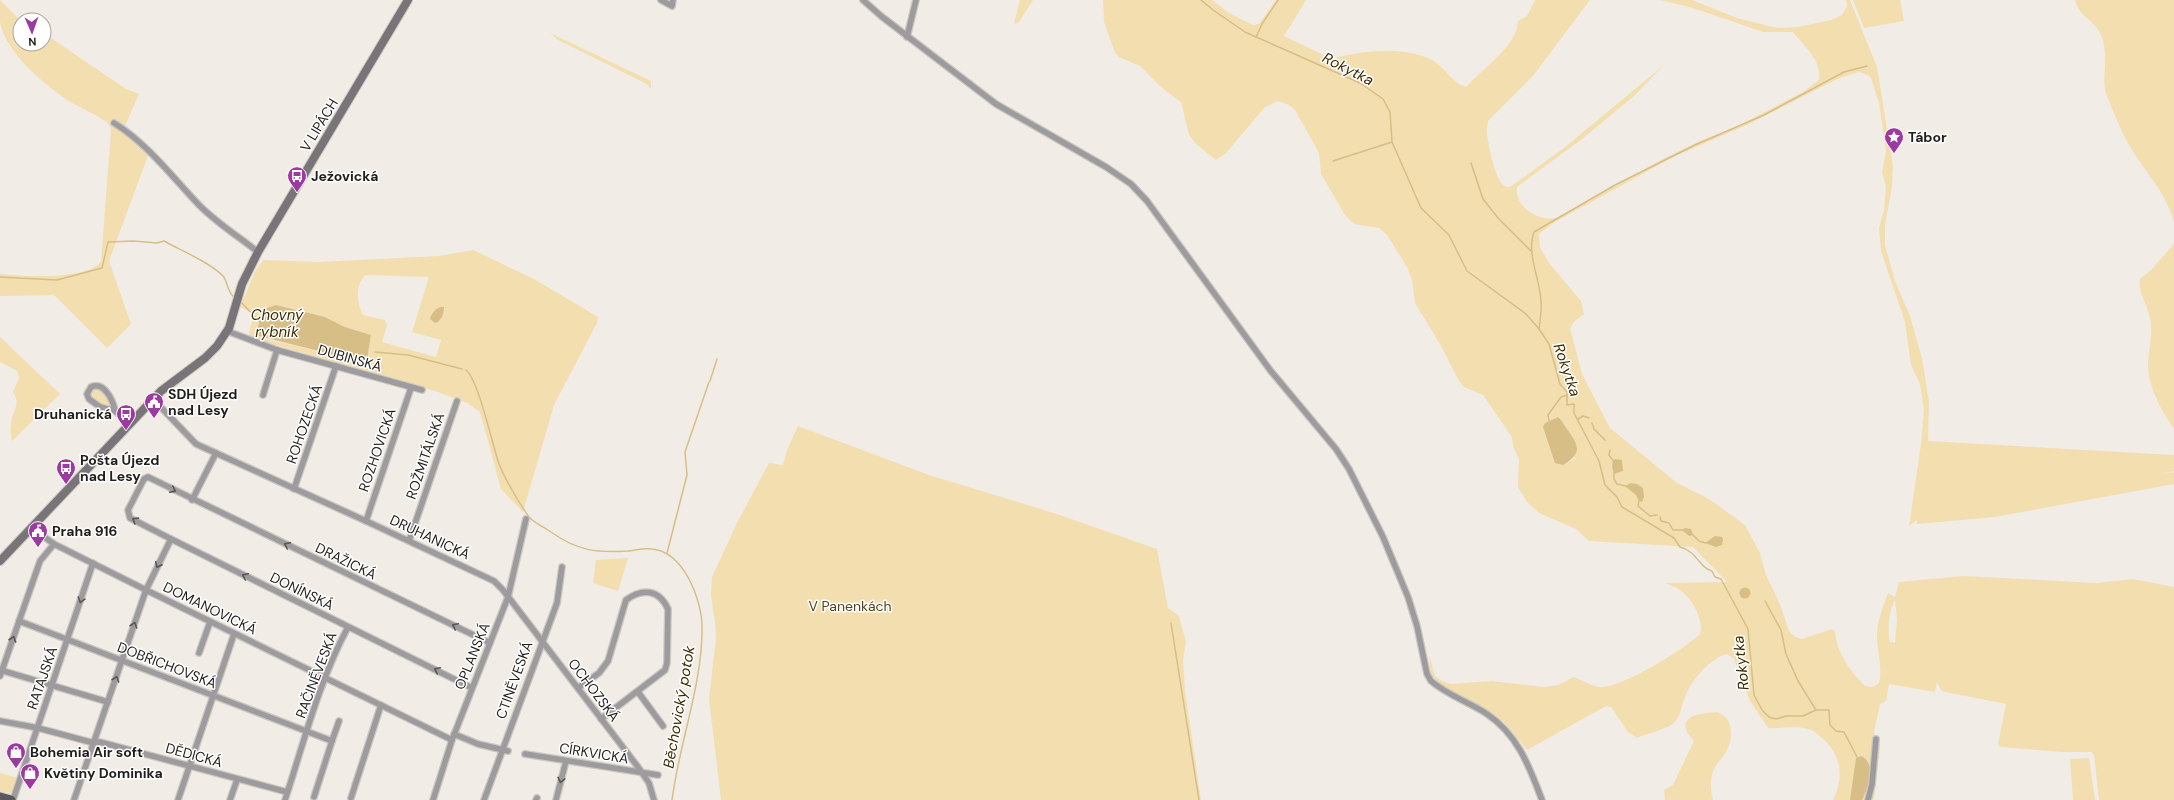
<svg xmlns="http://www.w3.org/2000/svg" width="2174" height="800" viewBox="0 0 2174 800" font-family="'DM Sans',sans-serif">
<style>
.green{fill:#f3deb0;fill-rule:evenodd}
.water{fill:#d7be87}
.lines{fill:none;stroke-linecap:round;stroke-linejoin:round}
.stream{stroke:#d7be87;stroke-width:1.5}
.street-casing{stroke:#cbc8c1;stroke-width:8}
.secondary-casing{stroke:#cbc8c1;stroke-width:10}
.primary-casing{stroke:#cbc8c1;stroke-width:11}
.street{stroke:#9e9b9e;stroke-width:5.5}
.secondary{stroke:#787478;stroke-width:8}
.primary{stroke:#5d585d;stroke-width:9}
.oneway{stroke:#585656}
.labels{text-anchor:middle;stroke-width:3;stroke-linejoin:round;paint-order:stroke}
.street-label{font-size:14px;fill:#1f1e1b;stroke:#fff}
.poi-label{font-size:14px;font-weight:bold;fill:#1f1e1b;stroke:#fff;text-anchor:start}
.park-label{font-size:14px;fill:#554419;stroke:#fff}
.water-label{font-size:15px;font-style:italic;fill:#3c2b00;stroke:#fff}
</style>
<rect width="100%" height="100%" fill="#f1ede6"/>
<g class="green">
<path d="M0,0l20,20v24h24v-7l7,1 75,51 13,5 -15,34 25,25 -40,108 22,63 -24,24 -53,-53 -54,1v-22c25,2 83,7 101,-12l10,-132c0,-4 -3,-7 -6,-9 -10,-7 -22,-12 -33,-18 -26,-17 -66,-49 -72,-81 0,-7 0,-15 0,-22z"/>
<path d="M1020,0h13l-14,22 -5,2z"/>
<path d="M1103,0h109l17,13 24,12 6,-1 17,-24h30l-22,36 48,23c28,-9 82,-15 107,6 10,8 14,18 27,22 15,-17 52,-42 52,-66l9,-5 8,-16h55l-57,76 -45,45c0,4 -2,8 -1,12 1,10 9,56 22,54 3,-1 6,-4 8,-5l48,-35 99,-82 -30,31 -52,43 -65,48c-3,19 21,35 39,31l107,-59 37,-18 38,-15 65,-34 16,-12c3,-21 -15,-33 -26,-48h-30l-70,-24 -33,-8h32l45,18 40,10 21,-1 33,-7 11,-5 5,-9 -1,-6h4l27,67 16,99 -1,21 -7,38v20l10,36 15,35 12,42 7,44 -1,39 246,14v16l-12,3 12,-2v12l-179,33 -78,7v-4l-8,6 12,-82 3,-34 -4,-26 -9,-19 -6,-43 -24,-71 -2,-23 5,-18 2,-24 -4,-13 4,-22 -7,-48 -8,-25 -3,-3 -9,-3 -20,6 -90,46 -74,32 -120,66 -16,12 1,13 9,16 32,38 3,13 -10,8 -4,6 12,46 28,54 67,55 32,16 36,26 15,28 6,22 14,29 9,27 6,6 7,2 30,-10 3,2c2,23 15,39 30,55l7,1 7,-4c4,-15 -2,-31 -2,-47 0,-15 6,-29 11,-43l7,4 4,-15 65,-6 133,7 36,-4 41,8v213h-75l-5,-45 -3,-3h-29l-61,-5 -3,-3 8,-40 -61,-12 -4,-2 -4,-8 -2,10 -46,-8 -3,17 -6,3 -6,28 6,16 -6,51 -12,1 5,-10 -6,-34 -4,1 -7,43h-17c11,-22 9,-44 -10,-61 -4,-4 -9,-9 -15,-10 -12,-4 -27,0 -40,-1l-18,-27 -16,-42 -7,-5c-17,4 -36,27 -42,43 -4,10 -4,21 -14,28 -9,6 -24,8 -34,13l-9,-6 -17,-25 -5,-1 -79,44 -23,-28 -65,-38 -8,-10 -2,-20 6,22 7,5 9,3 41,-3 52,6 14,-2 16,-8c8,3 17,9 26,10 22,1 83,-37 100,-53 5,-14 -10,-39 -23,-46 -3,-2 -8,-3 -12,-5l62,-1 -34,-35 -104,-6 -13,-12 -37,-16 -12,-11 -9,-15 1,-28 -6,-13 -1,-9 -29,-42 -19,-8 -5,-6 -19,-37 -25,-41 -3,-23 -5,-13 -20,-32 -8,-7 -25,-4 -9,-9 -24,-41 -2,-21 -24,-43 -6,-5 -11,-4 -13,6 -39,46 -10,7 -20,-16 -7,-9 -8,-33 -18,-13 -23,-23 -21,-9 -4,-4 -11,-31zM1558,417l17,41 -12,7 -13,-17 -5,-25zM1895,600l2,19 -2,24 -5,-1c-3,-12 -1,-32 5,-42z"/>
<path d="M1853,0h47l4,21 -40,7z"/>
<path d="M2075,0h99v222c-8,-30 -31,-52 -46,-79 -8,-14 -15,-32 -21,-47 -7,-17 4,-40 -7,-63 -6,-13 -22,-17 -25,-33z"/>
<path d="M550,33l101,48v8l-4,-5 -89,-44z"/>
<path d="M2174,244v185c-12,-17 -27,-44 -26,-66 1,-16 6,-32 1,-49 -3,-12 -11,-22 -9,-35l11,-9z"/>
<path d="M473,250l61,29 64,38 -1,6 -43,82 -31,107 -22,-23 -21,-77 -13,-9 -29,-11 -190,-55 6,-23 -14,-7 16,-37 7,-10 56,2 120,-6zM366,275l63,2 -17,55 29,8 -5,17 -54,-15 5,-17 -2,-5 -22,-5c-6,-12 -9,-30 3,-40zM276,305l49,12 20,10 26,8 -4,25 -7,5 -33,-12 -66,-15 -5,-6 8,-23z"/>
<path d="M0,337l60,57 -48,47c-1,-5 -2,-11 -1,-16 0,-12 11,-21 2,-33l6,-14 -2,-7 -17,-9z"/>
<path d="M96,387c7,5 18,12 14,21l-19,-9 -1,-8z"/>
<path d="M798,426l131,49 128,39 100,35 11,59 11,8 7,26 -3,18 2,31 16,109h-480l-12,-101 7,-61 -1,-16 -4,-27 1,-18 26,-56 31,-58 14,2 4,-15z"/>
<path d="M628,558l-10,33 -25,-8 3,-23z"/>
<path d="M1717,712c15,5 17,22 11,36 -4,10 -14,16 -16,27 -2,8 -1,17 1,25h-48l-1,-10 9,-5 21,-44c-1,-2 -4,-4 -6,-7 -11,-20 17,-21 29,-22z"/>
<path d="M2089,758l6,42h-22l-3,-41z"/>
<path d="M0,773l18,5 -5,16 -13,-3z"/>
</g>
<g class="water">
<path d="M276,305l49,12 20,10 26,8 -4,25 -7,5 -33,-12 -69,-17 -2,-4 8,-23z"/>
<path d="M441,307h3c0,6 -3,15 -9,16l-5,-4c1,-5 6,-11 11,-12z"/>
<path d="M1558,417l3,3c12,20 28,30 2,45l-8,-2 -12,-36 2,-4z"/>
<path d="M1615,459l7,1 1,11 -9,3c-2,-5 -3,-12 1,-15z"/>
<path d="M1631,483l6,1 6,4 1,9 -2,5 -3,-1 -3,-6 -11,-9z"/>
<path d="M1685,528l6,1 2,6 -4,1 -7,-6z"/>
<path d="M1715,536l7,1 1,2 -1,6 -6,2 -11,-4z"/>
<circle cx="1745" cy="593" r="5.5"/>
<path d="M1861,756c16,7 7,33 1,44h-12l6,-42z"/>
</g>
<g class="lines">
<g class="stream">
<path d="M1201,0l12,10 32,22 115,51 23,16 7,13 2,30 29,66 28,27 18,36 59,43 13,15 10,15 11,40 7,8v13l7,-1v9l25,48 6,24 12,12 5,10 52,31 6,9c17,4 19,21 32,24l3,6 6,2 27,50 6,66 8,15 7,7 7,2 10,-3h17l13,-6h13l1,15 6,6 8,1 13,25"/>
<path d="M1256,37l6,-13 16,-24"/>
<path d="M1333,161l59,-19"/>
<path d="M1471,163l12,36 15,19 34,34"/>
<path d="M0,277l57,3 45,-12 6,-26 26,-1 23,2 7,-2c18,10 45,21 59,35 5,6 4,16 11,21"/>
<path d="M241,302l19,20"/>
<path d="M1539,329c1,-9 3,-19 2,-28 -1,-22 -15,-48 -7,-69l81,-47 80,-40 69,-30 80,-43 23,-6"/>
<path d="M375,352l33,3 54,14"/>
<path d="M466,370c13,11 26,74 33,94 6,15 20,39 30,53 5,6 15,10 22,15 27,19 45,21 77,19 8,-1 17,-3 24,-2 32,3 50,51 50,78 1,55 -23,117 -30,173"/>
<path d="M710,381l7,-22"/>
<path d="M1578,419l5,-3 6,2"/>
<path d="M1549,421l-1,-6 13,-18 6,-2"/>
<path d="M1592,423l2,6 11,11"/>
<path d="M1610,450l-1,5 5,7"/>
<path d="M1614,473v6l3,5 9,2"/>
<path d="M1639,501l-1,5 12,10 7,-1"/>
<path d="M1660,517l1,4 8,2 4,7h10"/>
<path d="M1692,534l7,7 7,2"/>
<path d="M667,553l20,-78 -2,-23 24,-70"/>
<path d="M1765,601l16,29 5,24 12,27 18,29"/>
<path d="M1171,623l28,177"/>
</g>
<defs>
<g id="street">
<path d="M661,0l11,6 1,-6"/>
<path d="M863,0l18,16 115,88 110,63 25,17 16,17 123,169 66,79 13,20 34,68 25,60 9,29 10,48 4,7c16,14 38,21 56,33 31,21 42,52 55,86"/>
<path d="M907,37l9,-37"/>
<path d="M114,123c34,21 59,55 86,83 17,17 39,31 58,46"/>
<path d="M227,331l50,19 145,40"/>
<path d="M263,395l14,-45"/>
<path d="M153,399l43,45 170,77 128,60 9,9 135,177 11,16 5,17"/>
<path d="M115,411c-2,-11 -11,-30 -24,-24l-4,7 2,5 11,8 15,4 14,12"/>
<path d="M294,489l42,-123"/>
<path d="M192,500l24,-47"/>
<path d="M366,521l45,-133"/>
<path d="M32,528l22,16 92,46 306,150"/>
<path d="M409,541l48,-140"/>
<path d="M19,621l313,120 7,-20"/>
<path d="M199,653l11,-31"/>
<path d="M0,670l108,32"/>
<path d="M0,676l40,-115 14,-17"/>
<path d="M472,688l-301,-149 -41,-21 -2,-8 16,-31 4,-2 342,166"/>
<path d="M578,688l21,-15 9,-12 18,-61c16,-12 33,-11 42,9l-1,54 -2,7 -64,49"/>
<path d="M638,692l25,34"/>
<path d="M0,721l38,7 56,15 6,-1 187,50"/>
<path d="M454,734l24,10 30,7"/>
<path d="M525,754l133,21"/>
<path d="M314,797l18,-56"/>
<path d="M351,798l30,-93"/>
<path d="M13,800l80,-237"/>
<path d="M74,800l72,-210 25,-51"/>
<path d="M178,800l56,-166"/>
<path d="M230,800l7,-20"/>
<path d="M285,800c19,-58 34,-119 63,-173"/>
<path d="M433,800l19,-60 56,-143 18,-78"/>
<path d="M484,800l73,-197 5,-36"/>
<path d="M536,800l1,-2"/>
<path d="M556,800l10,-39"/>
<path d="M1868,800l4,-16 4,-45"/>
</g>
<path id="secondary" d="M0,561l161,-170 44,-33 12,-12 12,-18 13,-44 16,-32 150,-252"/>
<path id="primary" d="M0,797l11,3"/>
</defs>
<use href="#street" class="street-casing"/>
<use href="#secondary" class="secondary-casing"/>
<use href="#primary" class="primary-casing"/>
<use href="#street" class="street"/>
<use href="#secondary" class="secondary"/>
<use href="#primary" class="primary"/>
</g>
<defs><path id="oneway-chevron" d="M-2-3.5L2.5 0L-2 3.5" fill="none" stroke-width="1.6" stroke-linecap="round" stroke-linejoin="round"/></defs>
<g class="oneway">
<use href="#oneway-chevron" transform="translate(173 490) rotate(27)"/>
<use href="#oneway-chevron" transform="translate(135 520) rotate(-148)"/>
<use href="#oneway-chevron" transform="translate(287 545) rotate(-154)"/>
<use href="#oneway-chevron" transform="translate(158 565) rotate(116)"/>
<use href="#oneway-chevron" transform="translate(245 576) rotate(-154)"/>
<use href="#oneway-chevron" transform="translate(81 600) rotate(108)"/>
<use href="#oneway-chevron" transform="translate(134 625) rotate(-71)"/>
<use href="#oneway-chevron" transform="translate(455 626) rotate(-154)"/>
<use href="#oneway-chevron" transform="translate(13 639) rotate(-71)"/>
<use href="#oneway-chevron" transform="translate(437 670) rotate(-154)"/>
<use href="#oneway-chevron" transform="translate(116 679) rotate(-71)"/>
<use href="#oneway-chevron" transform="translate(561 780) rotate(104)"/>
</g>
<defs>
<symbol id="sight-pin" viewBox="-11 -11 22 30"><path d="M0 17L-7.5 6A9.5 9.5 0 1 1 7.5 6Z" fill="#9d3aa1" stroke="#fff"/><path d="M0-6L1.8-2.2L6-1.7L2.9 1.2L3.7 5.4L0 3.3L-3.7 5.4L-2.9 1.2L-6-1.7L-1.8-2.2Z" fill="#fff"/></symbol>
<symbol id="bus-pin" viewBox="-11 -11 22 30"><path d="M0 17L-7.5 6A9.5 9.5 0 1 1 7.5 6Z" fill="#9d3aa1" stroke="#fff"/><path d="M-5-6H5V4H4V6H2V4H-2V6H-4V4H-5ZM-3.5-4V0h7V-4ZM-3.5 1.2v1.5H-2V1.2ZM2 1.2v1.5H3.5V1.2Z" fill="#fff"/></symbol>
<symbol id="civic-pin" viewBox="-11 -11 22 30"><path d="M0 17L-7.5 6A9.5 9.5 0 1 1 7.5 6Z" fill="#9d3aa1" stroke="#fff"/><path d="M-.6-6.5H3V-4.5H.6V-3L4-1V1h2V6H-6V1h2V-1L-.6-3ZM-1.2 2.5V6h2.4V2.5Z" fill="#fff"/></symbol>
<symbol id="shop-pin" viewBox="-11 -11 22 30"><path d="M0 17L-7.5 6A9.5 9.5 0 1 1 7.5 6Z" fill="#9d3aa1" stroke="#fff"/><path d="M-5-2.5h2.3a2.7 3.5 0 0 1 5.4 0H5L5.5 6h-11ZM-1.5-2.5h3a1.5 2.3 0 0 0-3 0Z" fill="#fff"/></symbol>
</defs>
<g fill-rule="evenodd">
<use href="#sight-pin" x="1883" y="126" width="22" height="30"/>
<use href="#bus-pin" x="286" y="165" width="22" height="30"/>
<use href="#civic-pin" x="143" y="391" width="22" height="30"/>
<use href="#bus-pin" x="115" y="403" width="22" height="30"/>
<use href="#bus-pin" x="55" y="457" width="22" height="30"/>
<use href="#civic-pin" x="27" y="520" width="22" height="30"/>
<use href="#shop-pin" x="5" y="741" width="22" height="30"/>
<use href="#shop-pin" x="19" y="762" width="22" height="30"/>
</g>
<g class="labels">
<g class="street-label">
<text transform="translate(319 125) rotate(-59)" y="5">V LIPÁCH</text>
<text transform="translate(350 358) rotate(16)" y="5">DUBINSKÁ</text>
<text transform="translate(304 424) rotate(-71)" y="5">ROHOZECKÁ</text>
<text transform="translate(377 450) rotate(-71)" y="5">ROZHOVICKÁ</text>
<text transform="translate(425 456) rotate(-71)" y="5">ROŽMITÁLSKÁ</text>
<text transform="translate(430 537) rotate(25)" y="5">DRUHANICKÁ</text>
<text transform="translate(346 561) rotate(26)" y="5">DRAŽICKÁ</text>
<text transform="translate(302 591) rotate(26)" y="5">DONÍNSKÁ</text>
<text transform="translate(210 608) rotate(26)" y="5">DOMANOVICKÁ</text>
<text transform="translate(472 656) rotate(-68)" y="5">OPLANSKÁ</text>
<text transform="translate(167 665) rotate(21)" y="5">DOBŘICHOVSKÁ</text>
<text transform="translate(316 675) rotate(-69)" y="5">RAČINĚVESKÁ</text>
<text transform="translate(42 678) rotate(-71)" y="5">RATAJSKÁ</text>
<text transform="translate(514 680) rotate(-70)" y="5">CTINĚVESKÁ</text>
<text transform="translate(594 690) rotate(53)" y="5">OCHOZSKÁ</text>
<text transform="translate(594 753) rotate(9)" y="5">CÍRKVICKÁ</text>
<text transform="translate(194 755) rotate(15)" y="5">DĚDICKÁ</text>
</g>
<g class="poi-label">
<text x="1908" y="142">Tábor</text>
<text x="311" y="181">Ježovická</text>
<text x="168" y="399">SDH Újezd<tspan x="168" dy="16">nad Lesy</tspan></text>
<text x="112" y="419" text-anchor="end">Druhanická</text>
<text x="80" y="465">Pošta Újezd<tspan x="80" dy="16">nad Lesy</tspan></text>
<text x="52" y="536">Praha 916</text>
<text x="30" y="757">Bohemia Air soft</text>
<text x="44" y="778">Květiny Dominika</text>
</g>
<g class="park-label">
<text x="850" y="611">V Panenkách</text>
</g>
<g class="water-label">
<text transform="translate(1348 69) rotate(27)" y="5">Rokytka</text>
<text x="277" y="320">Chovný<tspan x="277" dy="17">rybník</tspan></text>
<text transform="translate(1567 370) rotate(71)" y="5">Rokytka</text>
<text transform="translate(1741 663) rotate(-96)" y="5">Rokytka</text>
<text transform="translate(679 707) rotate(-80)" y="5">Běchovický potok</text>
</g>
</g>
<g transform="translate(32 32) rotate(178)"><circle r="19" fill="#ffffff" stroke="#a5a5a4"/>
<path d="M0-3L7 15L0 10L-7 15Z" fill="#9d3aa1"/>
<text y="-6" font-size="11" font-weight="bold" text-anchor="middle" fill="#1f1e1b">N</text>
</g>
</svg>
